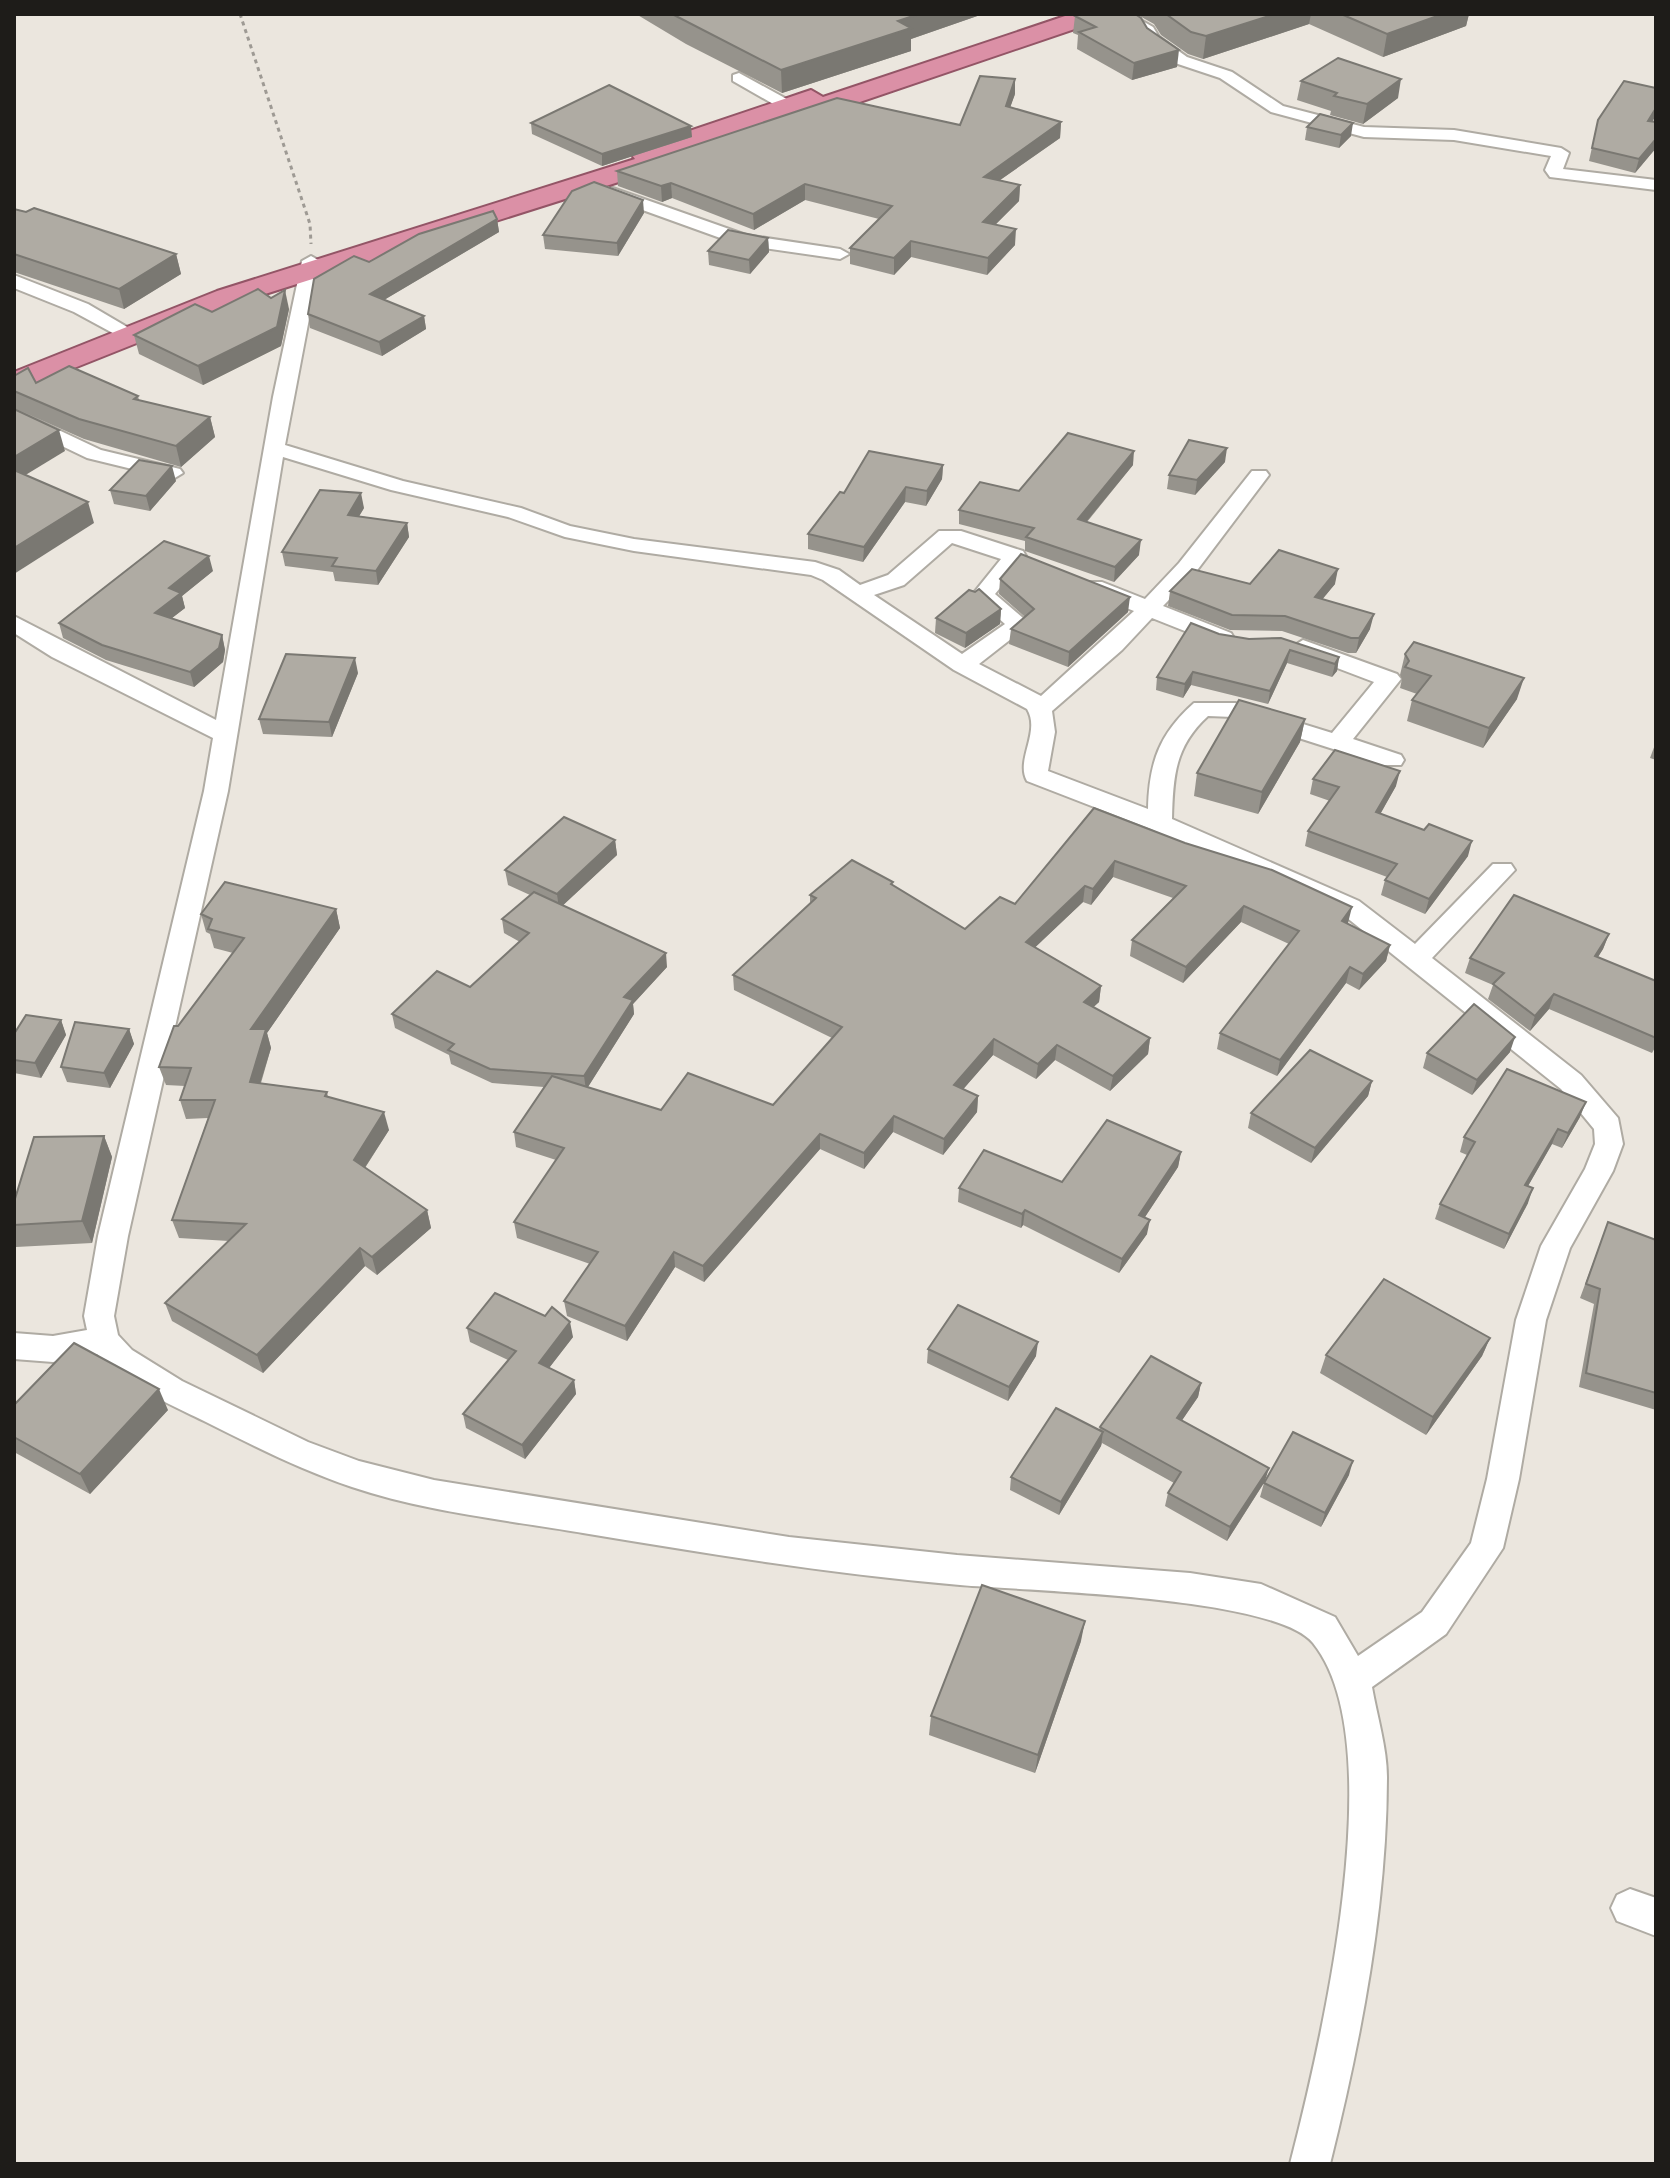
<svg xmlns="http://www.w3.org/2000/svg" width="1670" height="2178" viewBox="0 0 1670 2178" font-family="Montserrat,sans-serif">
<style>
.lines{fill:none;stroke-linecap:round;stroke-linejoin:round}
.minor-casing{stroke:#afaba3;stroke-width:4}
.trunk-casing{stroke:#935566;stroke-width:4}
.path{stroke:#9e9a94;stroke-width:3;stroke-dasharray:4 4;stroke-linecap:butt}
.minor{fill:#fff;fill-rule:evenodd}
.trunk{fill:#db90a6;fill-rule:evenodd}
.wall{fill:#96938c}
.shaded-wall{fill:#7a7872}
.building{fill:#afaba3;stroke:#7a7872;stroke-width:2}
</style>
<rect width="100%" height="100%" fill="#ebe6de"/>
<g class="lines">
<defs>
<g id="minor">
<path d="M1111,14h19l23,13 6,10 28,20 45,15 51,34 81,21 90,3 107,18 8,5 -6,16 93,11v10l-106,-13 -5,-7 6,-14 -97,-16 -90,-3 -93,-25 -51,-34 -45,-15 -28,-20 -5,-10z"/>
<path d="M739,73l55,30 2,3 -2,3h-12l-49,-28v-6z"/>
<path d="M607,186l139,49 94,14 9,5 -9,5 -103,-15 -136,-49v-8z"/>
<path d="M311,256l9,5 -35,184 118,36 118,27 49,18 64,13 181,23 24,8 21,15 28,-10 51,-44h22l62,20 3,5 -31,38 35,30 -51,40 62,32 93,-85 -48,-19 -3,-5 3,-5h16l43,17 34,-36 73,-92h14l3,4 -3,4 -71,94 -32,33 68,27 3,5 -3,5h-16l-63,-25 -30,32 -70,61 3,21 -7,39 100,38c1,-46 11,-75 46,-106h41l97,30 42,-51 -79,-30 -3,-5 11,-7 94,34 4,5 -48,60 48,16 3,5 -3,5h-18l-150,-48 -25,-1c-33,30 -35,60 -36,103l187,82 56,43 78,-80h18l4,6 -83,88 149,117 37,43 5,26 -10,27 -43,77 -24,72 -27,159 -16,69 -57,86 -74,53c5,29 15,61 15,90 0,128 -26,263 -57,387h-40c30,-117 103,-422 23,-521 -38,-47 -286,-52 -353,-58 -127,-11 -251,-31 -377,-52 -76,-13 -157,-21 -231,-46 -51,-17 -100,-42 -148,-66 -37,-18 -79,-36 -107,-67l-44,8 -39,-3v-26l39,3 34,-6 -3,-14 14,-80 106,-445 9,-53 -161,-81 -38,-24v-17l202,104 57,-323 29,-136zM283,457l108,33 117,27 57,20 69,14 177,24 12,5 131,90 73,39c14,23 -12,51 0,72l124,48 190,84 220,176 33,40 1,15 -10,25 -44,77 -25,74 -29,159 -16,64 -49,69 -64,44 -23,-39 -74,-33 -71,-11 -233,-18 -168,-18 -355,-57 -75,-19 -51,-19 -126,-61 -50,-31 -14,-15 -4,-19 14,-80 100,-445zM952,543l49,16 -29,36 33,29 -43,30 -88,-59 30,-10z"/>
<path d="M14,275l74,29 51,30 -10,6 -7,-2 -48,-26 -60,-24z"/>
<path d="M14,409l87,41 79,19 3,4 -10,6 -86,-21 -73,-35z"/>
<path d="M1630,1889l26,9v38l-39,-15 -6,-13 6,-13z"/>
</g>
<path id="trunk" d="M1071,14h36l-3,5 -309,105 -9,2 -12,-7 -88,31 3,5 -4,6 -448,142 -223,89v-20l203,-81 418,-132 -3,-4 4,-6 166,-56 9,-3 12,7z"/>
</defs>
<use href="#minor" class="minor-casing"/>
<use href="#trunk" class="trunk-casing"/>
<path class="path" d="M240,14l70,210 1,20"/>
<use href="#minor" class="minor"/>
<use href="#trunk" class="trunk"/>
</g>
<g class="wall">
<path d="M636,14h347l-72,25v12l-129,42 -96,-49z"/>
<path d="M1136,14h333l-3,12 -83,31 -74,-33 -106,35 -15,-5 -27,-19 -7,-11z"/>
<path d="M1075,16l72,12 30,39 -45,13 -55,-31 1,-14 -5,-2z"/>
<path d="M1301,81l97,17 -35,26 -33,-9 1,-4 -34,-11z"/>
<path d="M1015,94l-5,13 51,15 -1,16 -60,42 20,5 -1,16 -24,24 20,20 -28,30 -76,-18 -17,18 -44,-11v-16l29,-29 -74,-19 -51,30 -82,-32 -10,4 -44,-16 -1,-15 343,-46z"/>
<path d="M1598,120l58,2v26l-21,25 -46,-12z"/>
<path d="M531,123l161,14 -90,29 -70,-32z"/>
<path d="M1307,127l44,9 -12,12 -34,-8z"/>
<path d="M14,209l162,45 5,20 -57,35 -110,-37z"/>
<path d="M644,213l-26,43 -73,-7 -2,-14z"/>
<path d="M497,219l2,13 -115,68 40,16 2,13 -44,27 -72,-28 -2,-14 61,-52z"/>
<path d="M768,238l1,14 -19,22 -41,-9 -1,-14z"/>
<path d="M289,309l-8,37 -78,39 -64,-31 -5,-19 78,-23z"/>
<path d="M14,376l22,7 102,13 1,4 71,17 5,20 -34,30 -97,-28 -70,-31z"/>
<path d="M1225,462l-30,33 -28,-6 2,-14z"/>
<path d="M943,465l-1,14 -16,27 -21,-4 -42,60 -55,-13v-15l36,-41z"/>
<path d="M1133,465l-46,57 52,33 -25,27 -89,-31v-10l-66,-17v-14l60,-19z"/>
<path d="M176,481l-26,30 -36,-7 -4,-14z"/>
<path d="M364,508l-5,8 48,7 2,14 -31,48 -43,-4 -2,-9 -48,-6 -3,-14z"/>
<path d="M213,571l-31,25 3,12 -13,10 50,17 3,15 -2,12 -29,25 -88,-27 -43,-22 -4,-15z"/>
<path d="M1000,579l128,33 -60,55 -59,-23 2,-15 14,-12 -26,-23z"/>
<path d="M1250,584h85l-13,15 48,30 -14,24h-8l-66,-22 -52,-1 -62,-24 2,-15z"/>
<path d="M1001,609l-1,15 -35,24 -30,-15 1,-15z"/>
<path d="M1219,634l120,23 -2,14 -5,6 -45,-14 -19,41 -77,-19 -8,13 -27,-8 1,-13z"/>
<path d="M1405,654l112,45 -34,49 -76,-27 5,-21 5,-6 -17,-6 2,-9 -2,-4z"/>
<path d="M358,673l-26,64 -69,-3 -4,-15z"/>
<path d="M1305,719l-5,23 -42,72 -64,-18 3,-23z"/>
<path d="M1656,742v18l-6,-2z"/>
<path d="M1313,779l83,7 -16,28 88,42 -43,58 -44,-19 4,-15 2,-3 -82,-31 3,-15 22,-30 -20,-7z"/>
<path d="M1094,808l253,116 43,21 -4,16 -27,29 -13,-7 -69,93 -60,-27 3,-16 69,-89 -48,-22 -58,61 -53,-27 2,-16 41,-42 -60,-21 -22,28 -8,-3 -48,45 66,39 -2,16 -6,5 57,31 -2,16 -38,37 -55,-31 -19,19 -43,-24 -30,34 15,7 -1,16 -34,43 -50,-23 -29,37 -44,-20 -116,133 -29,-15 -48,74 -60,-25 -3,-15 26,-37 -73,-26 -3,-16 42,-62 -40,-13 -2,-15 30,-45 -52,-4 -41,-19 -2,-9 -54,-27 -3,-14 78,-27 50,-45 -16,-9 -2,-14 28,-24 -22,-10 -3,-15 110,-30 2,15 -54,50 104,62 -34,37 1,10 -46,73 73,23 112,-5 59,-67 -98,-48 -1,-15 77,-72v-8l83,-9 72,43 50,-25z"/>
<path d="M336,909l4,19 -73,105 4,15 -10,35 66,9 1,5 61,33 -24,38 62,42 4,18 -54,47 -12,-9 -102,107 -91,-52 -7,-18 64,-62 -50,-3 -7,-18 36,-102 -22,1 -6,-19 5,-14 -19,-1 -7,-18 19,-41 55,-73 -19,-5 -4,-14 -4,-2 -5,-18z"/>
<path d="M1609,934l-6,15 -5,8 58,24v65l-4,7 -103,-44 -19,22 -42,-32 5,-14 -28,-12 5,-15z"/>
<path d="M61,1020l5,15 -25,43 -27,-5v-39z"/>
<path d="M129,1029l5,15 -24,44 -43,-6 -6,-15z"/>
<path d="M1510,1052l-38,43 -49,-27 4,-15z"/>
<path d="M1372,1081l-4,15 -57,67 -63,-35 3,-15z"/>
<path d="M1580,1117l-18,31 -10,-4 -24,42v17l-24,46 -69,-30 5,-15 27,-49 -7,-3 4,-15z"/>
<path d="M104,1136l8,21 -20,86 -76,4 -2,6v-51z"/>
<path d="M1181,1152l-3,15 -33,50 2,17 -28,39 -96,-48 -2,3 -63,-26 1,-14 103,-6z"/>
<path d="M1608,1222l46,17 2,-8v179l-77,-23 15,-83 -14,-6z"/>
<path d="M467,1328l106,9 -24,31 25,12 2,14 -51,65 -59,-31 -3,-14 45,-54 -38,-18z"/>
<path d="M1490,1338l-8,18 -56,79 -106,-62 6,-18z"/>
<path d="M928,1349l108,7 -28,45 -81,-38z"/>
<path d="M1201,1383l-3,14 -16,23 83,61 84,-6 -28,52 -61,-30 4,-14 -37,58 -62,-35 3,-13 6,-10 -72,-40 -1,3 -42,69 -49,-25 1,-13 88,-47 1,-3z"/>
<path d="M14,1405l154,5 -78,84 -76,-42z"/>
<path d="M1081,1641l-46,132 -106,-38 2,-19z"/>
</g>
<g class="shaded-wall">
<path d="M919,14h64l-72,25v12l-129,42 -1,-23 117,-49z"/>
<path d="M1275,14h36l-2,10 -106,35 3,-23z"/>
<path d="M1443,14h26l-3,12 -83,31 4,-23z"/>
<path d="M1179,50l-2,17 -45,13 2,-17z"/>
<path d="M1015,79v15l-10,28 1,-16z"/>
<path d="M1401,79l-3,19 -35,26 4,-20z"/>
<path d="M1656,108v8l-12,18 4,-13z"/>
<path d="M1061,122l-1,16 -77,54 1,-15z"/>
<path d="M1353,123l-2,13 -12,12 2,-13z"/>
<path d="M691,126l1,11 -90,29v-12z"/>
<path d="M1656,139v9l-21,25 4,-14z"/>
<path d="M671,183l1,15 -10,4 -1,-16z"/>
<path d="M805,184v16l-51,30 -1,-16z"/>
<path d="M1020,185l-1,16 -37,37 1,-16z"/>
<path d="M643,200l1,13 -26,43 -1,-13z"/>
<path d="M497,219l2,13 -127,75 -2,-13z"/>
<path d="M1016,229l-1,16 -28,30 1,-17z"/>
<path d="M768,238l1,14 -19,22 -1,-14z"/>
<path d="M911,241v16l-17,18v-17z"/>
<path d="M176,254l5,20 -57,35 -5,-20z"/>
<path d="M285,290l4,19 -8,37 -78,39 -5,-19z"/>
<path d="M424,316l2,13 -44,27 -3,-14z"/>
<path d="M210,417l5,20 -34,30 -5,-21z"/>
<path d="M59,430l6,21 -51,31v-25z"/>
<path d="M1227,448l-2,14 -30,33 2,-15z"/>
<path d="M1134,451l-1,14 -56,68 1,-14z"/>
<path d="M943,465l-1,14 -16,27 1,-15z"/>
<path d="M172,466l4,15 -26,30 -4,-15z"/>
<path d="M906,487l-1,15 -42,60 1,-15z"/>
<path d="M361,493l3,15 -13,22 -3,-15z"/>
<path d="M88,502l6,21 -80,51v-26z"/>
<path d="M407,523l2,14 -31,48 -2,-14z"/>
<path d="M1141,540l-2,15 -25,27 1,-15z"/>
<path d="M209,556l4,15 -31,25 3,12 -26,20 -4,-15 14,-25z"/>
<path d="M1338,569l-3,15 -23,28 3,-15z"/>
<path d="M1130,597l-2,15 -60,55 1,-15z"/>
<path d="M1001,609l-1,15 -35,24 1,-15z"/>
<path d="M1374,614l-4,15 -14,24 3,-15z"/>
<path d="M222,635l3,15 -2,12 -29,25 -4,-15z"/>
<path d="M1290,650l-3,13 -19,41 2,-13z"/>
<path d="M1339,657l-2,14 -5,6 3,-13z"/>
<path d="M355,658l3,15 -26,64 -3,-15z"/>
<path d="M1193,672l-2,13 -8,13 2,-14z"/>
<path d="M1524,678l-7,21 -34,49 6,-20z"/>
<path d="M1305,719l-5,23 -42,72 4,-22z"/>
<path d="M1400,771l-4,15 -23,41 3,-15z"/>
<path d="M615,840l2,15 -58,54 -2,-15z"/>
<path d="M1472,841l-4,15 -43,58 4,-15z"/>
<path d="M1115,861l-2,16 -22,28 2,-16z"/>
<path d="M1085,886l-2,16 -59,56 2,-16z"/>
<path d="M1244,906l-3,16 -58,61 3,-16z"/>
<path d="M1352,907l-4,16 -10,14 4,-16z"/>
<path d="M336,909l4,19 -73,105 4,15 -16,52 -5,-18 1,-53z"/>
<path d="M1609,934l-6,15 -14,22 6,-15z"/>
<path d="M1390,945l-4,16 -27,29 4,-16z"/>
<path d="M666,953l1,14 -34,37 1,10 -48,76 -2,-14 40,-79z"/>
<path d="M1350,967l-4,16 -69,93 3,-16z"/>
<path d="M1101,986l-2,16 -17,16 2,-16z"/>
<path d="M1554,994l-5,15 -19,22 5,-15z"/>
<path d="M61,1020l5,15 -25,43 -6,-15z"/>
<path d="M129,1029l5,15 -24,44 -6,-15z"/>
<path d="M1515,1037l-5,15 -38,43 5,-15z"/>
<path d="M1150,1038l-2,16 -38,37 3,-15z"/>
<path d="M994,1039l-1,16 -40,46 1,-16z"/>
<path d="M1057,1045l-2,15 -19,19 2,-15z"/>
<path d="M1372,1081l-4,15 -57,67 4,-15z"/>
<path d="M978,1096l-1,16 -34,43 1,-16z"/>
<path d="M1586,1102l-6,15 -18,31 6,-15z"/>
<path d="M384,1112l5,18 -31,48 -4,-18z"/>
<path d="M894,1116l-1,16 -29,37v-16z"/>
<path d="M1558,1129l-6,15 -32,56 5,-15z"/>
<path d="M820,1134v15l-116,133 -1,-16z"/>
<path d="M104,1136l8,21 -20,86 -10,-22z"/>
<path d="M1181,1152l-3,15 -41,62 2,-14z"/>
<path d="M1533,1188l-5,15 -24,46 5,-15z"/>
<path d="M427,1210l4,18 -54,47 -5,-18z"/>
<path d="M1025,1210l-2,15 -2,3 1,-14z"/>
<path d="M1150,1220l-3,14 -28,39 3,-14z"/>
<path d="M360,1248l5,18 -102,107 -6,-18z"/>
<path d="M674,1252l1,15 -48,74 -2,-15z"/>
<path d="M570,1322l3,15 -31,40 -3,-14z"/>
<path d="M1490,1338l-8,18 -56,79 7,-18z"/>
<path d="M1038,1342l-2,14 -28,45 1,-14z"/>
<path d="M574,1380l2,14 -51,65 -3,-14z"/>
<path d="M1201,1383l-3,14 -24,35 3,-14z"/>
<path d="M159,1389l9,21 -78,84 -10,-20z"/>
<path d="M1103,1432l-2,14 -42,69 2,-13z"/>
<path d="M1353,1461l-4,14 -28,52 4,-14z"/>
<path d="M1269,1468l-4,13 -38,60 3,-14z"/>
<path d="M1085,1621l-4,20 -46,132 3,-18z"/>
</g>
<g class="building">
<path d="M672,14h247l-21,7 13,7 -130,42z"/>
<path d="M1079,14h56l6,4 6,10 32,22 -45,13 -55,-31 17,-5 -21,-11z"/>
<path d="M1166,14h109l-69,22 -15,-4z"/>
<path d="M1341,14h102l-56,20z"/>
<path d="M1338,58l63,21 -34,25 -33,-8 3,-3 -36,-12z"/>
<path d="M980,76l35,3 -9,27 55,16 -77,55 36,8 -37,37 33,7 -28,29 -77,-17 -17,17 -44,-10 42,-42 -87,-22 -52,30 -82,-31 -10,3 -44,-15 220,-73 123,27z"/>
<path d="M1624,81l32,7v20l-8,13 8,1v17l-17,20 -47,-11 6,-28z"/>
<path d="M609,85l82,41 -89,28 -71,-31z"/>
<path d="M1320,114l33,9 -12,12 -34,-8z"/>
<path d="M594,182l49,18 -26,43 -74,-8 29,-44z"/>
<path d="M34,208l142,46 -57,35 -105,-35v-45l12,3z"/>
<path d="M493,211l4,8 -127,75 54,22 -45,26 -71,-28 6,-35 40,-23 15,6 50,-28z"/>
<path d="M728,230l40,8 -19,22 -41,-9z"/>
<path d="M258,289l13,9 14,-8 -8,37 -79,39 -64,-31 61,-31 17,8z"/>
<path d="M69,366l69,30 -4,3 76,18 -34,29 -97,-27 -65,-28v-15l14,-8 8,15z"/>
<path d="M14,409l45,21 -45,27z"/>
<path d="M1068,433l66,18 -56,68 63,21 -26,27 -89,-30 8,-9 -75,-18 21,-28 39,9z"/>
<path d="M1189,440l38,8 -30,32 -28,-5z"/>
<path d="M869,451l74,14 -16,26 -21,-4 -42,60 -56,-13 32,-42 4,1z"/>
<path d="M139,460l33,6 -26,30 -36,-6z"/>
<path d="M14,470l74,32 -74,46z"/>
<path d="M320,490l41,3 -13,22 59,8 -31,48 -44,-5 5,-8 -55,-6z"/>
<path d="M164,541l45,15 -40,32 12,5 -26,20 67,22 -3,13 -29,24 -88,-27 -43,-22z"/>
<path d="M1279,550l59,19 -23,28 59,17 -15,24h-8l-66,-22 -53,-1 -62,-24 22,-22 58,15z"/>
<path d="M1021,554l109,43 -61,55 -58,-23 23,-20 -34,-30z"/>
<path d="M979,589l22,20 -35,24 -30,-15 33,-28 6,2z"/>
<path d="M1191,623l28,11 30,5 32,-1 58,19 -4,7 -45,-14 -20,41 -77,-19 -8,12 -28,-7z"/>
<path d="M1414,642l110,36 -35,50 -77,-28 19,-24 -26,-9 4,-6 -4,-7z"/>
<path d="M286,654l69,4 -26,64 -70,-3z"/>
<path d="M1239,700l66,19 -43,73 -65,-19z"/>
<path d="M1335,750l65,21 -24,41 48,18 5,-6 43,17 -43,58 -44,-19 12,-16 -89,-33 31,-44 -26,-8z"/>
<path d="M1094,808l91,35 87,27 80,37 -10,14 48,24 -27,29 -13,-7 -70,93 -60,-27 79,-102 -55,-25 -58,61 -54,-27 54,-54 -71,-25 -22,28 -8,-3 -59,56 75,44 -17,16 66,36 -37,38 -56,-31 -19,19 -44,-25 -40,46 24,11 -34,43 -50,-23 -30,37 -44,-19 -117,132 -29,-14 -49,74 -61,-25 34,-49 -84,-30 50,-74 -50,-16 38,-56 109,34 27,-37 85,32 69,-78 -109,-52 83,-77 -6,-3 42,-35 41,22 -2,2 74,45 35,-32 15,7z"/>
<path d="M564,817l51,23 -58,54 -52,-24z"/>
<path d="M225,882l111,27 -85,120h15l-16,53 77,10 -2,4 59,16 -30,48 73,50 -55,47 -12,-9 -103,107 -92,-52 81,-79 -74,-4 43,-120h-35l11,-32 -32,-1 15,-41h4l66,-88 -36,-9 4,-10 -11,-5z"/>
<path d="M534,892l132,61 -42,44 9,3 -49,76 -94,-7 -42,-19 6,-6 -62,-30 45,-43 33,16 59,-54 -27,-14z"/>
<path d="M1514,895l95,39 -14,22 61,25v57l-102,-44 -19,22 -42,-32 11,-11 -34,-15z"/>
<path d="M1474,1004l41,33 -38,43 -50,-27z"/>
<path d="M26,1015l35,5 -26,43 -21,-3v-26z"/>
<path d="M75,1022l54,7 -25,44 -43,-6z"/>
<path d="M1310,1050l62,31 -57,67 -64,-35z"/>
<path d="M1507,1069l79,33 -18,31 -10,-4 -33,56 8,3 -24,46 -69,-30 35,-62 -11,-5z"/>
<path d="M1107,1120l74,32 -42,63 11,5 -28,39 -97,-49 -3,4 -63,-26 25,-38 78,32z"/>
<path d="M104,1136l-22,85 -68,4v-23l20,-65z"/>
<path d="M1608,1222l48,18v-1v154l-70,-20 14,-84 -14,-5z"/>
<path d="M1384,1279l106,59 -57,79 -107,-62z"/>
<path d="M495,1293l50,23 7,-9 18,15 -31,41 35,17 -52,65 -59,-31 53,-63 -49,-23z"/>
<path d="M958,1305l80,37 -29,45 -81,-38z"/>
<path d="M74,1343l85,46 -79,85 -66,-37v-32z"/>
<path d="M1151,1356l50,27 -24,35 92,50 -39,59 -62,-34 13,-21 -81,-45z"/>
<path d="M1056,1408l47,24 -42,70 -50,-25z"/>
<path d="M1293,1432l60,29 -28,52 -61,-30z"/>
<path d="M982,1585l103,36 -47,134 -107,-39z"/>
</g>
<rect width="1670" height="2178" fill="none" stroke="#1e1c19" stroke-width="32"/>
</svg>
